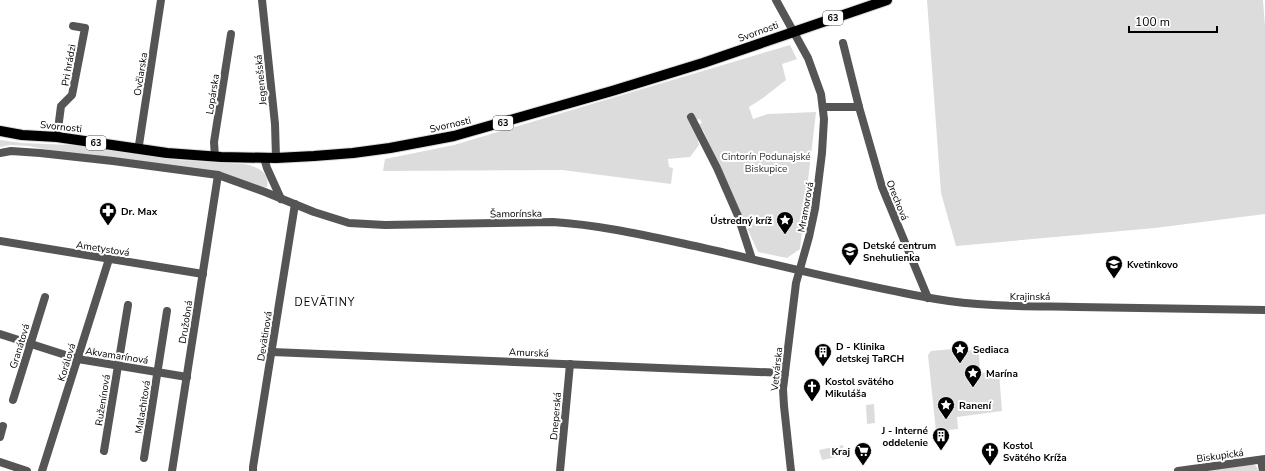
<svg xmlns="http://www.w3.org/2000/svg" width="1265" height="471" viewBox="0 0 1265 471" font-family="'Nunito Sans',sans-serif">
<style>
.green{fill:#dcdcdc}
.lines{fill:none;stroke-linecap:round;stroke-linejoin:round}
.major-casing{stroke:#dbdbdb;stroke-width:12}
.minor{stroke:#555;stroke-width:8}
.major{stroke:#000;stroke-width:10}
.labels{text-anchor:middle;stroke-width:4;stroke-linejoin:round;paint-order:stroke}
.shield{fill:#fff;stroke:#4c4c4c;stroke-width:1}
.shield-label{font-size:9px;font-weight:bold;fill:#000}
.street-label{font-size:10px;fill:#000;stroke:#fff}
.park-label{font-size:10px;fill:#333;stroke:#fff}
.poi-label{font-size:10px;font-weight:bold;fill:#000;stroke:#fff;text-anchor:start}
.neighbourhood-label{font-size:11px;letter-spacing:1px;fill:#000;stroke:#fff}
</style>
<rect width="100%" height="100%" fill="#fff"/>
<g class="green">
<path d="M927,0h336l2,26v188l-110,14 -199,18 -15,-53z"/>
<path d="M790,45l7,14 -15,5 4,16 -23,18 -14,9 4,12 15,-5 48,-2 -16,137 -13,9 -29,-6 -55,-122h-2l-2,-6 3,-1 -2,-4 -4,1 -3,-5 6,30 -9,12 -22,2 1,8 4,1 -2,16 -109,-14 -179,1 2,-12 69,-14z"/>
<path d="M0,140l22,3 49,2 106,15 66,4c13,2 28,8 24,23l-5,1 -41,-16 -157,-19 -35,-7 -19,-1 -10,2z"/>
<path d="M952,349l1,3 23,-2 3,4 1,19 19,-1 3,39 -45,6 1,12 -22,2 -8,-76 3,-4z"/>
<path d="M874,404l1,19 -8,1 -1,-19z"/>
<path d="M843,445l2,10 -23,5 -3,-10z"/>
<path d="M1252,464c4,1 5,3 6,7h-58z"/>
</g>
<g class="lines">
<defs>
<path id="major" d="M0,131l22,4 35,2 110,16 54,4 55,1 38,-2 39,-3 37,-5 64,-12 158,-45 91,-28 184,-63"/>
</defs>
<use href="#major" class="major-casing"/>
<g class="minor">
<path d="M262,0l13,124 1,34"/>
<path d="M776,0l32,58 13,36 3,25 -2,34 -7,56 -6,28 -13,46 -13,106 1,17 7,65"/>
<path d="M843,43l16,64 23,80 46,111"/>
<path d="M823,107h36"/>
<path d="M691,117l26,51 21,48 14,43"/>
<path d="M57,137l4,-31 11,-11 13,-67 -12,-2"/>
<path d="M135,149l4,-4 22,-145"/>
<path d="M0,153l11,-2 29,2 73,8 105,14 47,17 49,20 35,11 36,2 168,-3c48,3 95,14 142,24 80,18 160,39 241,53 46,8 94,7 141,8 62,1 125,2 188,3"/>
<path d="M215,157l-1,-15 17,-108"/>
<path d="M264,158l3,10 14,31"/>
<path d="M0,241l203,33"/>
<path d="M0,334l78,25 109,18"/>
<path d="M272,352l513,21"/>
<path d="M13,400l32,-103"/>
<path d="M0,437l3,-11"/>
<path d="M104,451l24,-146"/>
<path d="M144,458l23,-147"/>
<path d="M1261,460l2,11"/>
<path d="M0,462l27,9"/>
<path d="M42,471l67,-212"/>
<path d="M172,471l46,-296"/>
<path d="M253,471v-4l42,-263"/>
<path d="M560,471l10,-107"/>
<path d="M1178,471l87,-12"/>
</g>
<use href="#major" class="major"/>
</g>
<defs>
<symbol id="pharmacy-pin" viewBox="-11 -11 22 30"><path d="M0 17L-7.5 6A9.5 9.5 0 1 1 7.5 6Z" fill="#000" stroke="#fff"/><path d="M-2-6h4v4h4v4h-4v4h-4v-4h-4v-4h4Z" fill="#fff"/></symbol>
<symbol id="sight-pin" viewBox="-11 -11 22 30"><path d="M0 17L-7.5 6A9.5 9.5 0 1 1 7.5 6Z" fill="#000" stroke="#fff"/><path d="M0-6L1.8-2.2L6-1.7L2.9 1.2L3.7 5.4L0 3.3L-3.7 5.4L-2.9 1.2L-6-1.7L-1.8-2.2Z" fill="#fff"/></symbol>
<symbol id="school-pin" viewBox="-11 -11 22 30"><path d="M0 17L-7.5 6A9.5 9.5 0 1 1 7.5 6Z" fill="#000" stroke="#fff"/><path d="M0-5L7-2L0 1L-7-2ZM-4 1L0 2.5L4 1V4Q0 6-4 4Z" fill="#fff"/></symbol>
<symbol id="building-pin" viewBox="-11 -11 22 30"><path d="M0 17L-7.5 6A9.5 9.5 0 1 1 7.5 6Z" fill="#000" stroke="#fff"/><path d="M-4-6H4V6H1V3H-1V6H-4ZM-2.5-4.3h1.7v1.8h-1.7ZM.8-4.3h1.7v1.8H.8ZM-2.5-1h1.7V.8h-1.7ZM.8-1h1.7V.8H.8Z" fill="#fff"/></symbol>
<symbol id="church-pin" viewBox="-11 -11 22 30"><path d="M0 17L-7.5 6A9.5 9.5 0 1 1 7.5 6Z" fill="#000" stroke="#fff"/><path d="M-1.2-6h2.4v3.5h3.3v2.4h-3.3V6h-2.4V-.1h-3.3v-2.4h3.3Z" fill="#fff"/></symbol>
<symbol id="supermarket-pin" viewBox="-11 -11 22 30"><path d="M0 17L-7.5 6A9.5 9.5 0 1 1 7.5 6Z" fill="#000" stroke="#fff"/><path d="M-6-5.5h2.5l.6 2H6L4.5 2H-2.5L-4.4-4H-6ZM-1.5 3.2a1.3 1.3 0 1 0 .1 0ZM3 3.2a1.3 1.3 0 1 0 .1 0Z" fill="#fff"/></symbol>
</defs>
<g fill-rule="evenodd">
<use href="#pharmacy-pin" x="98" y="201" width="20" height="27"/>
<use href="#sight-pin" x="775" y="210" width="20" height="27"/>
<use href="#school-pin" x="840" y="241" width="20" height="27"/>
<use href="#school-pin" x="1104" y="254" width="20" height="27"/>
<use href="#sight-pin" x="950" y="339" width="20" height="27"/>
<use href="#building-pin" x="813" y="342" width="20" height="27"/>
<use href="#sight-pin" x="963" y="363" width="20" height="27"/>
<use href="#church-pin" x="802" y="377" width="20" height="27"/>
<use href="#sight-pin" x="936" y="395" width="20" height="27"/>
<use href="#building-pin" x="931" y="426" width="20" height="27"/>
<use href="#supermarket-pin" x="853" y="441" width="20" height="27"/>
<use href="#church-pin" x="980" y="441" width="20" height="27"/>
</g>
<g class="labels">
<g class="shield">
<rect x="823" y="11" width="20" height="14" rx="3"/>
<rect x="493" y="116" width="20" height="14" rx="3"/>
<rect x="86" y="136" width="20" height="14" rx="3"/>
</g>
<g class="shield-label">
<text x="833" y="21">63</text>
<text x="503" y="126">63</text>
<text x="96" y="146">63</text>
</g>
<g class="street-label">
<text transform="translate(758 31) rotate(-20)" y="4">Svornosti</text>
<text transform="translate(68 65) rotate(-80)" y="4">Pri hrádzi</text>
<text transform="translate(140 74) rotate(-81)" y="4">Ovčiarska</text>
<text transform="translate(260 80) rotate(-96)" y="4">Jegenešská</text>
<text transform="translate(212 94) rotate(-81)" y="4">Lopárska</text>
<text transform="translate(450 124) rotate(-13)" y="4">Svornosti</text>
<text transform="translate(61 126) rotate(6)" y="4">Svornosti</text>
<text transform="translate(898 200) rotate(68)" y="4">Orechová</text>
<text transform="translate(805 207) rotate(-80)" y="4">Mramorová</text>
<text transform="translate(516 213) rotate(-1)" y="4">Šamorínska</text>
<text transform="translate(103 248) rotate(9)" y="4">Ametystová</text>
<text x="1030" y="300">Krajinská</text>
<text transform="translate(185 322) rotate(-81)" y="4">Družobná</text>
<text transform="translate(264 336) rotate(-81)" y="4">Devätinová</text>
<text transform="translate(19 346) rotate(-73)" y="4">Granátová</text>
<text transform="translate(529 352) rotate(2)" y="4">Amurská</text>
<text transform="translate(117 355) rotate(9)" y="4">Akvamarínová</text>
<text transform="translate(66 362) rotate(-73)" y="4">Korálová</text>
<text transform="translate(776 369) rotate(-84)" y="4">Vetvárska</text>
<text transform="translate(102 400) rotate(-81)" y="4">Ruženínová</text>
<text transform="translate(142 407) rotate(-81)" y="4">Malachitová</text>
<text transform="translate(555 416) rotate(-85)" y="4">Dneperská</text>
<text transform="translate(1220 455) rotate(-8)" y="4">Biskupická</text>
</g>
<g class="park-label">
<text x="766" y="160">Cintorín Podunajské<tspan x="766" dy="12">Biskupice</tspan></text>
</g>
<g class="poi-label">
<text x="121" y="215">Dr. Max</text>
<text x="772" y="224" text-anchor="end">Ústredný kríž</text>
<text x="863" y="249">Detské centrum<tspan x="863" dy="12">Snehulienka</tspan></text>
<text x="1127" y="268">Kvetinkovo</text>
<text x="836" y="350">D - Klinika<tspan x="836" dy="12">detskej TaRCH</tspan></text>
<text x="973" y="353">Sediaca</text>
<text x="986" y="377">Marína</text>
<text x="825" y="385">Kostol svätého<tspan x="825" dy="12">Mikuláša</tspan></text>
<text x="959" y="409">Ranení</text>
<text x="928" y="434" text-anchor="end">J - Interné<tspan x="928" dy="12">oddelenie</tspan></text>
<text x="1003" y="449">Kostol<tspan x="1003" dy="12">Svätého Kríža</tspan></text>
<text x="850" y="455" text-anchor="end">Kraj</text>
</g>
<g class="neighbourhood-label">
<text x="325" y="306">DEVÄTINY</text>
</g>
</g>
<path d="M1129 26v6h88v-6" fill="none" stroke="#000000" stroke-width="2"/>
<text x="1135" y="26" font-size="12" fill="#000000" stroke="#ffffff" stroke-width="3" paint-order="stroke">100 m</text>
</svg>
